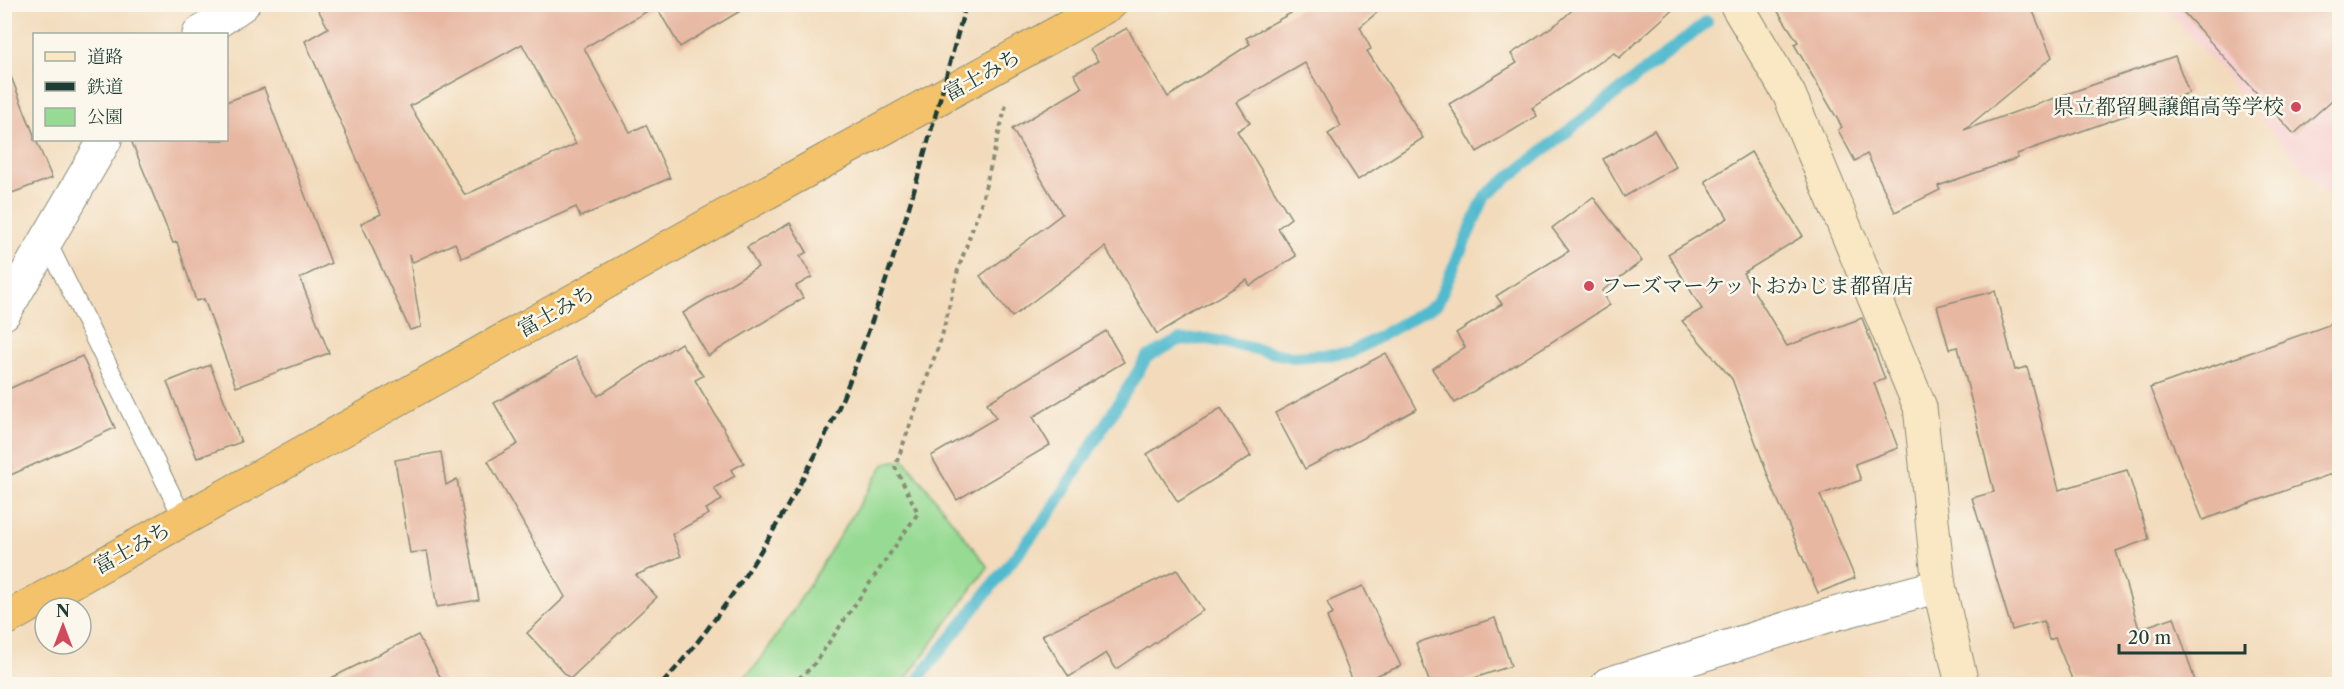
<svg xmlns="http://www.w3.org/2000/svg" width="2344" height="689" viewBox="0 0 2344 689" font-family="'Libre Caslon Text','Noto Serif JP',serif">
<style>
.built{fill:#f7cfd0}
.green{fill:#96da93;stroke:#5a8c64;stroke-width:1.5}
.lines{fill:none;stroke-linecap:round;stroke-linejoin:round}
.stream{stroke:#51bace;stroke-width:12}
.building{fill:#e7b7a2;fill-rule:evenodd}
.lane-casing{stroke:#888c77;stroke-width:20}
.street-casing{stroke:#888c77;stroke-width:35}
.secondary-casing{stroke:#888c77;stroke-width:35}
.highway-casing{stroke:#888c77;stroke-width:35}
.path{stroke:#888c77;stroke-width:4;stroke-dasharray:4.5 4.5;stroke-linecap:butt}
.lane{stroke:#fff;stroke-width:18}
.street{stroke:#fff;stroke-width:33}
.secondary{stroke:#fae7c3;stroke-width:33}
.highway{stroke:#f3c26a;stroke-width:33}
.rail{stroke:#1f3d34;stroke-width:4.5;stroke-dasharray:9 4.5;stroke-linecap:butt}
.poi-dot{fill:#d1495b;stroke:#fbf7ec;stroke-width:2}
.labels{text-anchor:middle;stroke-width:5;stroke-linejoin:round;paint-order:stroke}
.street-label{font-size:21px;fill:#1f3d34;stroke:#fbf7ec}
.poi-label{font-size:21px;fill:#1f3d34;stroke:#fbf7ec;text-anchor:end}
</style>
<rect width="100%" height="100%" fill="#fbf7ec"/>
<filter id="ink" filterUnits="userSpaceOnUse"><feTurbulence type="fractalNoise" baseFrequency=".0167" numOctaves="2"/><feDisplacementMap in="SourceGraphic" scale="12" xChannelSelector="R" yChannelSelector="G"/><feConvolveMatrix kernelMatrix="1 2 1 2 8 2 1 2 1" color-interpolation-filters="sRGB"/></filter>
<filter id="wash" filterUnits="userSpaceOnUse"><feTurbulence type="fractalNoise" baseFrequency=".008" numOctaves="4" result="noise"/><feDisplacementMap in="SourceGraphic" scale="24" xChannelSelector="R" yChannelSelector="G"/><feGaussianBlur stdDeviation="1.35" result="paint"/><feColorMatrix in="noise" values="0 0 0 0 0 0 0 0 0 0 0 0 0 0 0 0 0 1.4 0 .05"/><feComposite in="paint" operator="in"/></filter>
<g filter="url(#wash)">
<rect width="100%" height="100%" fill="#f2daba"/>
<path class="built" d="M2164,5h175v205z"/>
<path class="green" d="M904,459l84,108 -86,117h-164l20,-21 28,-41 99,-159z"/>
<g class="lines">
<path class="stream" d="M914,684l136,-171 97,-156 32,-17 29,-1 85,18 57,-4 87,-49 48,-108 222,-174"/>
</g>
<g id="blocks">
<g class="building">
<path d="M315,4h437l-72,43 -24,-41 -72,42 46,84 16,-7 24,53 -90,39 -4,-10 -114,51 -7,-15 -42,19 -4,-7 12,72 -11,3 -49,-107 20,-9 -76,-173 23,-13zM522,44l54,100 -111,51 -55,-89z"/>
<path d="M1307,4h80l-27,23 11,22 -4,2 56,87 -65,42 -30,-46 13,-8 -36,-63 -68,39 13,21 -13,8 54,87 -13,10 18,28 -46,30 -3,-6 -90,54 -52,-87 -93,70 -32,-41 82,-62 -50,-85 70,-41 -8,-14 24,-13 -8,-12 37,-21 41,69 82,-53 -4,-6z"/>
<path d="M1579,4h100l-60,54 -5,-5 -82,55 5,8 -60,36 -28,-48 68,-41 -6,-9 48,-32z"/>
<path d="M1773,4h257l22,53 -88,73 211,-74 14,37 -172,61 1,4 -80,28 2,4 -45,22 -28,-58 -12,7 -17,-31 4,-3 -48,-83 4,-2z"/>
<path d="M2176,4h164v89l-46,41z"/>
<path d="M4,64h2l28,71v5h2l16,38 -48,18z"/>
<path d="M264,88l67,175 -31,15 29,75 -93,34 -32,-88 -8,2 -19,-59 -4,1 -42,-103h95v-38z"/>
<path d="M1654,130l22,37 -52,30 -21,-38z"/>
<path d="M1751,152l52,84 -60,37 44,73 75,-28 23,61 -11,4 24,65 -43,16 6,16 -41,15 35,83 -37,15 -45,-104 -41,-110 -50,-58 20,-12 -34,-55 60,-36 -23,-37z"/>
<path d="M1593,197l49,64 -40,30 8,14 -155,98 -23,-34 33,-22 -9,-14 46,-29 -6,-8 73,-45 -17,-23z"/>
<path d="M790,223l17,29 -7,4 12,21 -16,9 7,12 -95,58 -25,-43 75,-46 -11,-20z"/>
<path d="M1995,291l20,79 12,-3 32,123 68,-20 22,69 -33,12 23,78 35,-12 22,67h-122l-19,-46 -6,2 -5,-19 -32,9 -40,-132 22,-6 -36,-145 -9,2 -12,-43z"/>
<path d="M2340,321v150l-137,49 -53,-132z"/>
<path d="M1106,331l18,31 -91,55 17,28 -93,55 -26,-44 65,-38 -9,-15z"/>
<path d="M681,343l22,33 -8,4 49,83 -13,7 4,6 -21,12 8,12 -16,9 3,5 -37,20 9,22 -45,19 21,22 -87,82 -43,-46 38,-36 -77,-136 30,-17 -24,-41 82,-46 22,39z"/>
<path d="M1386,353l31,56 -112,60 -30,-56z"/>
<path d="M82,356l33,72 -111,50v-87z"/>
<path d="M210,365l31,77 -44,16 -30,-76z"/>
<path d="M1221,408l30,48 -73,46 -31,-48z"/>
<path d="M441,452l5,33 11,-6 22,121 -42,7 -10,-56 -17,2 -15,-93z"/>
<path d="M1177,570l26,40 -87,59 -10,-16 -37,24 -27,-42z"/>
<path d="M1363,586l38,80 -47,18 -27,-67 6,-3 -6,-12z"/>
<path d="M1495,618l16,48 -55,18h-26l-14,-41z"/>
<path d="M418,635l26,49h-125z"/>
</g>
</g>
</g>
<g filter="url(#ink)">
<use href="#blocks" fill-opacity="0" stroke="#888c77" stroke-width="1.5"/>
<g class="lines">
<defs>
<path id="lane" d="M47,242l137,278"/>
<g id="street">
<path d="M199,34l44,-30"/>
<path d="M4,313l101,-173"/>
<path d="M1608,684l219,-68 112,-30"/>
</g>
<path id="secondary" d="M1736,4l53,90 131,313 19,179 23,98"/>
<path id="highway" d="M4,620l740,-415 366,-201"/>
</defs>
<use href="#lane" class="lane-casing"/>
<use href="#street" class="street-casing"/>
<use href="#secondary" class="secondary-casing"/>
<use href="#highway" class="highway-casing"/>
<path class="path" d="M792,684l20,-17 106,-154 -23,-46 47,-131 16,-66 23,-66 25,-99"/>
<use href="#lane" class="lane"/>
<use href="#street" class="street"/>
<use href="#secondary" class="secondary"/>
<use href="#highway" class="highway"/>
<path class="rail" d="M662,684c49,-54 88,-113 125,-177 19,-34 38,-68 54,-105 53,-128 88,-264 125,-398"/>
</g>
</g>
<g class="poi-dot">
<circle cx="2296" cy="107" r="6"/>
<circle cx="1589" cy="286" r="6"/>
</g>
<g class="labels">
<g class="street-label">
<text transform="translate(982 75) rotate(-29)" y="7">富士みち</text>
<text transform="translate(556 311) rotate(-29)" y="7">富士みち</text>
<text transform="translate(132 548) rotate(-29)" y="7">富士みち</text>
</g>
<g class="poi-label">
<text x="2284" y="114">県立都留興譲館高等学校</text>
<text x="1601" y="293" text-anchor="start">フーズマーケットおかじま都留店</text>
</g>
</g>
<rect width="2344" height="689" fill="none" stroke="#fbf7ec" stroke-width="24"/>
<rect x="33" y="33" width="195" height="108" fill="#fbf7ec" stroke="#a3ada2" stroke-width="1.5"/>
<rect x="45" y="52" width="30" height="9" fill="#fae7c3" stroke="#a3ada2" stroke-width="1.5"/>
<text x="87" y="63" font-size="18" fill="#1f3d34">道路</text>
<rect x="45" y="82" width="30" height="9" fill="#1f3d34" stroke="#a3ada2" stroke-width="1.5"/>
<text x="87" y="93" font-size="18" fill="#1f3d34">鉄道</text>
<rect x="45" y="108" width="30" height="18" fill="#96da93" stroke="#a3ada2" stroke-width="1.5"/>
<text x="87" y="123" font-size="18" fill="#1f3d34">公園</text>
<g transform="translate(63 626)"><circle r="28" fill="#fbf7ec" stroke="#a3ada2" stroke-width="1.5"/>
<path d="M0-4.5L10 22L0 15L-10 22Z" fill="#d1495b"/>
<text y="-9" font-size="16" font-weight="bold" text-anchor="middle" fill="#1f3d34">N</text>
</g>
<path d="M2119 644v9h126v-9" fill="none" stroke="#1f3d34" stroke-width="3"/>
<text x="2128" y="644" font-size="18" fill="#1f3d34" stroke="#fbf7ec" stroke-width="4.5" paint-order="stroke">20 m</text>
</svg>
